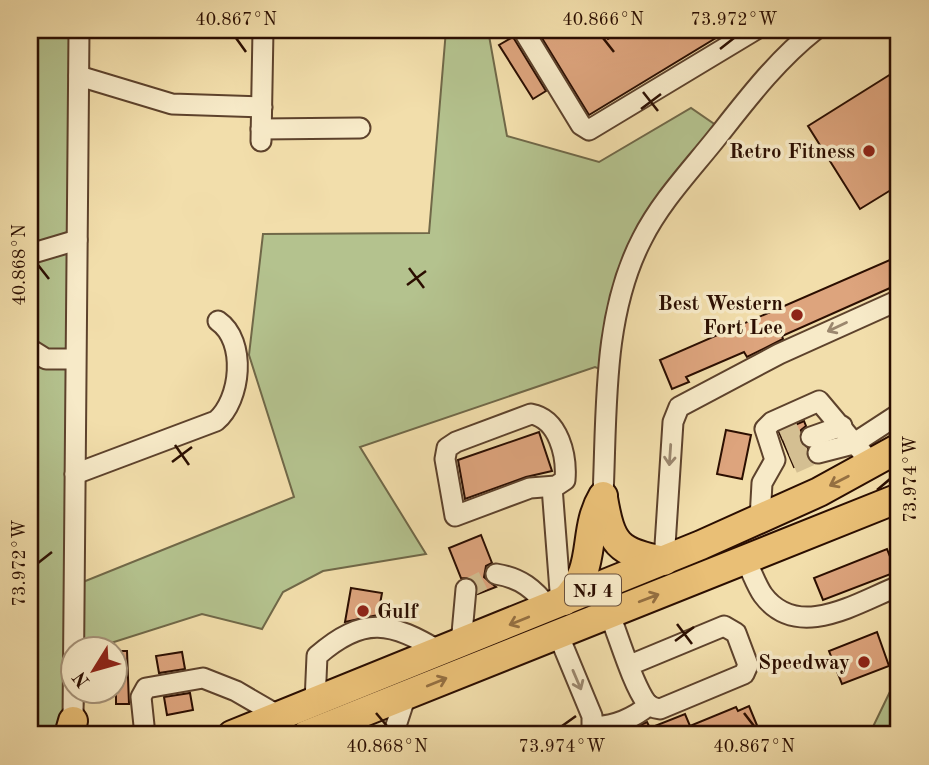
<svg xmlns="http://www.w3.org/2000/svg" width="929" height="765" viewBox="0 0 929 765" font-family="'Old Standard TT',serif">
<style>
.green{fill:#b4c28e;stroke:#706848;stroke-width:2}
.building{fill:#dda47d;stroke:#2b0e01;stroke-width:2}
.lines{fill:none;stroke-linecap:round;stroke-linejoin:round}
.minor-tunnel{stroke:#d4bf92;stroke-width:19;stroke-dasharray:19 10;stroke-linecap:butt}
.minor-casing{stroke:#5d422c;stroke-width:23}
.highway-casing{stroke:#2b0e01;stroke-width:32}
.minor{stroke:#f7eac8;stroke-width:19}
.highway{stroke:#e9bf76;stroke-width:28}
.oneway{stroke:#9b876e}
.oneway2{stroke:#946f41}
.ticks{fill:none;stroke:#2b0e01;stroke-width:2.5}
.poi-dot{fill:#8f2418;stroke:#f7eac8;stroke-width:2.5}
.labels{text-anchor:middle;stroke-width:7;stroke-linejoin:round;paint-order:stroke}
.shield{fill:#f7eac8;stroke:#68503d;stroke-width:2}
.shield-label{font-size:19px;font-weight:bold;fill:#2b0e01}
.poi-label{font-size:21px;font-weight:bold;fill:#2b0e01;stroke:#f7eac8;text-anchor:end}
.neatline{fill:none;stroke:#2b0e01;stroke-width:2.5}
.ticks-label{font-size:18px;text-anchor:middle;fill:#2b0e01}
</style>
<rect width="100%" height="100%" fill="#f2deab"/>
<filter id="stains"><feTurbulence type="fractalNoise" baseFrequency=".00286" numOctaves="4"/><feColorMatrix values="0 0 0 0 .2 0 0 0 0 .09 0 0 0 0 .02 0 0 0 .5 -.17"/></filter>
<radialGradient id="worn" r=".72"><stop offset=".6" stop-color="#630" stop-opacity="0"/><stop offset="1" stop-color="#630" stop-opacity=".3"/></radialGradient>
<g class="green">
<path d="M30,30h41l7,554 216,-87 -45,-142 14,-121 166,-1 17,-203h42l19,106 92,26 92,-54 32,22 -81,108 -32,135 -15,-6 -235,80 66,107 -103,17 -40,21 -21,37 -60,-15 -110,35 -18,1v42h11l-6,43h-49z"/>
<path d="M899,673v62h-30z"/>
</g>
<g class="building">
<path d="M537,30h65l6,9 15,-9h106l-140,85z"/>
<path d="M513,37l33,54 -13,8 -34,-54z"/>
<path d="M899,69v116l-39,24 -52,-83z"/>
<path d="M899,256v28l-117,52 1,3 -36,18 -3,-5 -58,25 3,5 -17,7 -12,-29z"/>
<path d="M804,421l2,5 -5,4 -2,10 8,8 2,13 -15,6 -15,-35z"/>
<path d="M726,430l25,5 -9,44 -25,-5z"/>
<path d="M539,432l13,39 -26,6 -61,22 -7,-39z"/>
<path d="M481,535l11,28 -6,3 -2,11 12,10 -18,7 -4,-15 -13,-1 -12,-30z"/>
<path d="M887,549l9,23 -73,28 -9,-22z"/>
<path d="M351,588l31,5 -4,22 -33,7z"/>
<path d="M877,632l12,34 -47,18 -13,-33z"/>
<path d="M116,651h11l2,53h-13z"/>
<path d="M182,652l3,17 -26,4 -3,-17z"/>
<path d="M190,693l3,17 -26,5 -3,-18z"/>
<path d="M749,706l12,29h-143l29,-13 3,6 35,-14 5,12 46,-19 2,4z"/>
</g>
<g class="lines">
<g class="minor-tunnel">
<path d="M779,431l25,-11"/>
<path d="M786,447l25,-10"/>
<path d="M793,464l25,-11"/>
<path d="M466,589l30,-15"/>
</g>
<defs>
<g id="minor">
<path d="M523,30l58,95 8,5 166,-100"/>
<path d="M79,76l93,28 90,3"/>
<path d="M261,129l99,-1"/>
<path d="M261,141l2,-111"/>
<path d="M30,254l47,-14"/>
<path d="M30,349l16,10h29"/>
<path d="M531,414c28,5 36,42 34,66l-9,6 -26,2 -75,28 -10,-57 2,-11 9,-6z"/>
<path d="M811,437l31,-11"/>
<path d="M818,453l35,-9 46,-30"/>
<path d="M75,474l141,-53c25,-21 31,-80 2,-100"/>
<path d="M552,487l9,117"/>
<path d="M603,496c4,-85 -1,-180 39,-257 19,-38 50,-70 76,-103 30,-38 59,-76 97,-106"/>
<path d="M760,519l2,-36 13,-23 -10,-31 7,-7 47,-21 53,63"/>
<path d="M664,561l9,-139 6,-15 100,-53 120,-54"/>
<path d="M746,561c6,11 10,24 17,34 35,47 95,7 136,-9"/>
<path d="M496,574c25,4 38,15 53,34"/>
<path d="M609,613c10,24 23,70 37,89 4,5 8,6 14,7l84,-35 4,-9 -12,-32 -12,-7 -94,39"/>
<path d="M558,634l34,82v19"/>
<path d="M461,644l5,-55"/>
<path d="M315,702l2,-46c47,-41 74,-34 124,-4"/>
<path d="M73,721l6,-691"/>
<path d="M594,726c19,1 40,-8 55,-21"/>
<path d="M145,735l-4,-38 5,-9 57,-10 33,13 43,25"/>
<path d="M393,735l13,-40"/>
</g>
<g id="highway">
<path d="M603,498c8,46 14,54 61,63"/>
<path d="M564,601c35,-33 17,-68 39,-105"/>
<path d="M69,735l4,-14"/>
<path d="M232,735l469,-190 118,-53 80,-44"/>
<path d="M306,735l593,-237"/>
</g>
</defs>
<use href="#minor" class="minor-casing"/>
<use href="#highway" class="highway-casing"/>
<use href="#minor" class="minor"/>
<use href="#highway" class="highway"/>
</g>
<defs><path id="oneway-shaft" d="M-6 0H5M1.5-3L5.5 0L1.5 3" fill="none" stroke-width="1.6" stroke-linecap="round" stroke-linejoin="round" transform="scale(1.75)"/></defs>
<g class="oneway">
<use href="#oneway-shaft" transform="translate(837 327) rotate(155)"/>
<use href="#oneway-shaft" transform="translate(670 455) rotate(94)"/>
<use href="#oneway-shaft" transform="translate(577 680) rotate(67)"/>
</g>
<g class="oneway2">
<use href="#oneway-shaft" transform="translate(839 481) rotate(153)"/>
<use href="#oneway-shaft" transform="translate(649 598) rotate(-21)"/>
<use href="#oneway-shaft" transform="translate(519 621) rotate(158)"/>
<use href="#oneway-shaft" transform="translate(437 682) rotate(-22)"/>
</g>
<path class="ticks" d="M236,38l10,14M603,38l11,14M720,49l14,-11M643,92l15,19M641,109l20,-15M38,265l11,14M409,268l15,20M407,285l19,-14M175,445l14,20M172,462l20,-15M877,490l13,-11M38,563l14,-11M677,624l15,20M675,641l19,-14M376,713l11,13M744,713l10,13M562,726l14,-10"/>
<g class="poi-dot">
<circle cx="869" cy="151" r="7"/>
<circle cx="797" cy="315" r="7"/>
<circle cx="363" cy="611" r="7"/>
<circle cx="864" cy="662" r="7"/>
</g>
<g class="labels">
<rect class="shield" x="565" y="574.5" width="56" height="31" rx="5"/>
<g class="shield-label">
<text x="593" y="597">NJ 4</text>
</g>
<g class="poi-label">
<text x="855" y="158">Retro Fitness</text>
<text x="783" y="310">Best Western<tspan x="783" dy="24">Fort Lee</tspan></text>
<text x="377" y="618" text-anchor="start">Gulf</text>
<text x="850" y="669">Speedway</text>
</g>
</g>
<rect width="929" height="765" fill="none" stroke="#f2deab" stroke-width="77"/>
<g transform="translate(94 670) rotate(233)"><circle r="33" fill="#f7eac8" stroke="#a59278" stroke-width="2"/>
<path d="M0-5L12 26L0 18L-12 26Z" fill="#8f2418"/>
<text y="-10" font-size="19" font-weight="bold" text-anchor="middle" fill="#2b0e01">N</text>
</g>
<rect x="38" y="38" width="852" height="688" class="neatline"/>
<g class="ticks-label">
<text x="236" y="25">40.867°N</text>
<text x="603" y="25">40.866°N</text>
<text x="734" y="25">73.972°W</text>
<text transform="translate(19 265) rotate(-90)" y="6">40.868°N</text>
<text transform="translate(910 479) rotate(-90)" y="6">73.974°W</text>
<text transform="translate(19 563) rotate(-90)" y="6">73.972°W</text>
<text x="387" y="752">40.868°N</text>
<text x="562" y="752">73.974°W</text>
<text x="754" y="752">40.867°N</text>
</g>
<rect width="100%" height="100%" filter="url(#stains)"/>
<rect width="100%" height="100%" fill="url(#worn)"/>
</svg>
